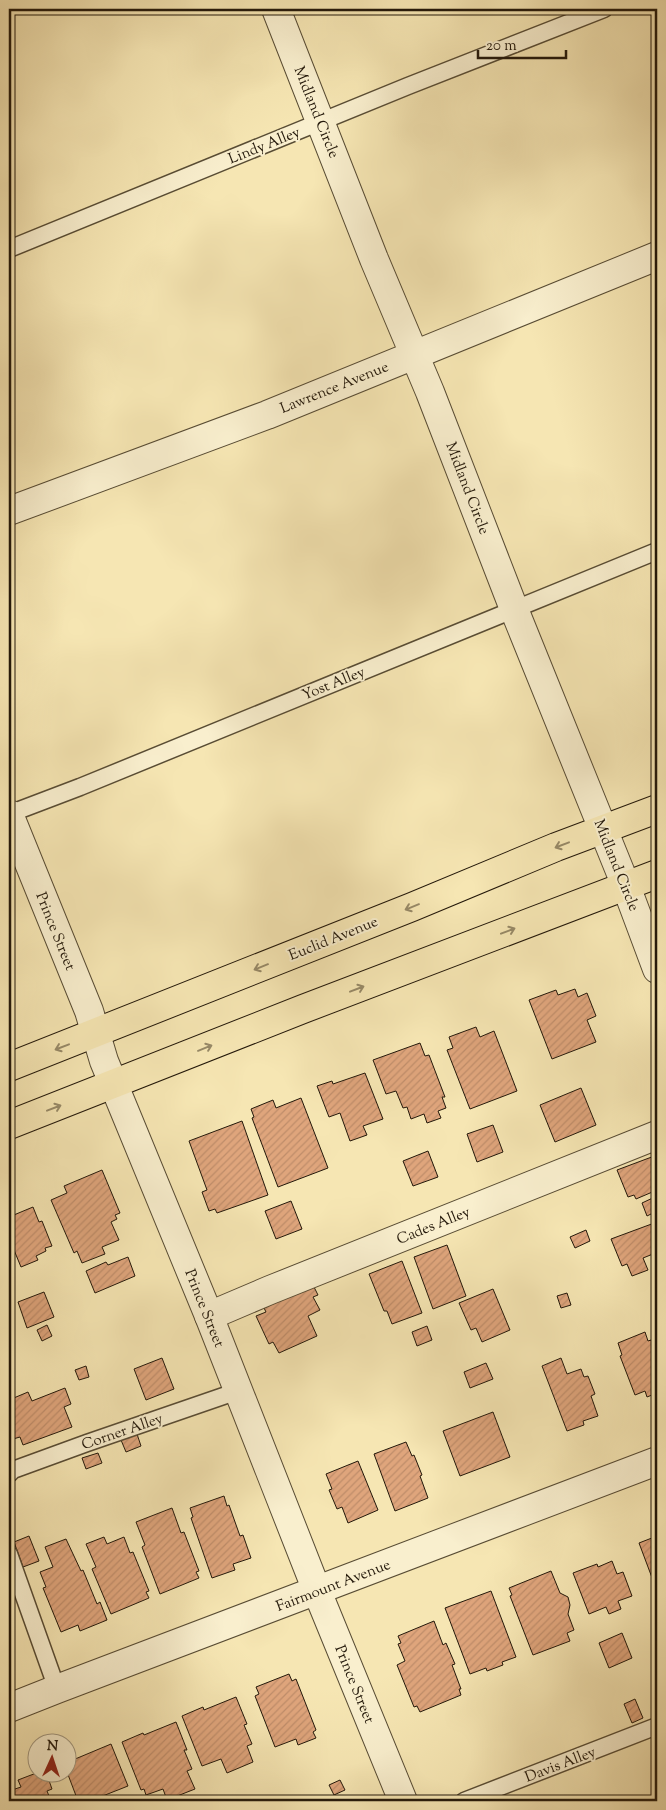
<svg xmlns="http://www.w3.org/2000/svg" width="666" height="1810" viewBox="0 0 666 1810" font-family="'Sorts Mill Goudy',serif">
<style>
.building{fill:url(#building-hatch);stroke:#23180a}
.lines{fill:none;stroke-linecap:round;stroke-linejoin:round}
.lane-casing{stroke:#584c34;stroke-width:19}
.street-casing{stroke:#584c34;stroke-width:30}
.primary-casing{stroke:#23180a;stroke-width:30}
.lane{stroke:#f9efce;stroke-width:16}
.street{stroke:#f9efce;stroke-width:28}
.primary{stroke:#f6e6b3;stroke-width:28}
.oneway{stroke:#978967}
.labels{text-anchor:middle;stroke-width:4;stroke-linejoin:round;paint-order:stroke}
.street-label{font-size:15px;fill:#23180a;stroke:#f9efce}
</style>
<defs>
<pattern id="building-hatch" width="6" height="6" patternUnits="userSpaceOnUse" patternTransform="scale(1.25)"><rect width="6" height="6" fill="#dfa57c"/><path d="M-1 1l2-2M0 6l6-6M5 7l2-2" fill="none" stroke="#bf8d6a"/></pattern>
</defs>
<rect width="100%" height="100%" fill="#f6e6b3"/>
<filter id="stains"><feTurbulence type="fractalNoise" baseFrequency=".004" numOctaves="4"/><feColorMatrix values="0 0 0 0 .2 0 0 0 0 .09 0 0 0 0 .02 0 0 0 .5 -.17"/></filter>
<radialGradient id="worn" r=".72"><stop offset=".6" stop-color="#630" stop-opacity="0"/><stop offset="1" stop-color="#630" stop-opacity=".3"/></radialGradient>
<g class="building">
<path d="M575,989l3,8 9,-4 9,23 -9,4 9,22 -44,17 -23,-59 27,-10 2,5z"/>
<path d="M476,1027l4,10 14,-6 23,60 -47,18 -23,-59 6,-2 -4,-11z"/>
<path d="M420,1043l5,13 4,-1 16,42h-3l4,11 -8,3 3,7 -14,5 -3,-9 -13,5 -4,-12 -4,1 -7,-17 -10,3 -13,-34z"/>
<path d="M365,1073l18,46 -20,7 4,9 -17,6 -10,-28 -11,4 -12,-31 15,-5 1,3z"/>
<path d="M581,1088l15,37 -41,17 -15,-37z"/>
<path d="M301,1098l27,70 -50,19 -26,-69 2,-1 -3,-8 22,-9 3,8z"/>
<path d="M242,1121l26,74 -51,18 -2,-4 -6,2 -7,-19 5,-2 -18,-49z"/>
<path d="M493,1125l10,27 -26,10 -10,-28z"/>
<path d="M428,1151l10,26 -25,9 -10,-25z"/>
<path d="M657,1155v35l-21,9 -2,-4 -6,2 -11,-27z"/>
<path d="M102,1170l18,43 -5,2 2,4 -6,3 8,18 -17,7 3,7 -23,9 -5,-12 -3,2 -23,-53 16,-7 -3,-7z"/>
<path d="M657,1196v15l-10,5 -5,-13z"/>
<path d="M291,1201l11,28 -26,10 -11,-28z"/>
<path d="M33,1207l6,15 3,-1 10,25 -7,2 1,3 -10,5 2,4 -17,7 -12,-29v-21z"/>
<path d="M657,1222v43l-4,-11 -10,4 5,12 -16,6 -5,-12 -5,2 -11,-27z"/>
<path d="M586,1230l4,11 -15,7 -5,-11z"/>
<path d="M447,1245l19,51 -33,13 -19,-52z"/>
<path d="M128,1257l7,19 -40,17 -9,-22 20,-9 2,3z"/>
<path d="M402,1261l20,52 -30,11 -5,-13h-3l-15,-37z"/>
<path d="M313,1285l5,10 -5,2 7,13 -12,6 9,20 -38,17 -6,-11 -4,2 -13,-28 10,-4 -2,-4z"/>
<path d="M493,1289l17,41 -28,12 -6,-14 -5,2 -12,-27z"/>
<path d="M44,1292l10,25 -27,11 -9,-26z"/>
<path d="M567,1293l4,12 -10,3 -4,-12z"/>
<path d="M47,1325l5,11 -10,5 -5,-11z"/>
<path d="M427,1326l5,14 -15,6 -5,-14z"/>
<path d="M645,1332l3,9 3,-1 4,10 2,-1v44l-10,4 -2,-6 -10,4 -15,-39 2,-1 -4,-12z"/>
<path d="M162,1358l12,31 -28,11 -12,-31z"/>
<path d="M561,1358l6,16 14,-5 3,8 4,-1 7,18 -4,2 7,20 -15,5 1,4 -17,6 -25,-65z"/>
<path d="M486,1363l7,16 -23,9 -6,-16z"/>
<path d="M86,1366l3,11 -10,3 -4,-10z"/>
<path d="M65,1388l6,16 -7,3 8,20 -49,18 -3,-8 -7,2 -4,-12v-4l4,-1 -4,-10 1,-2 -1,-10 19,-8 4,9z"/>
<path d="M493,1412l17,45 -50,19 -17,-45z"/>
<path d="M137,1434l4,12 -15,6 -5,-12z"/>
<path d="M406,1442l6,14 2,-1 8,20 -2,1 8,22 -33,13 -21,-57z"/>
<path d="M98,1453l4,10 -16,6 -4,-11z"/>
<path d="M358,1461l20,49 -30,13 -6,-16 -5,2 -8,-19 3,-1 -6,-15z"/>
<path d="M224,1496l3,10 2,-1 11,31 3,-1 8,23 -18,6 2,6 -23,8 -21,-60 2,-1 -3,-9z"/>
<path d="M172,1508l9,25 3,-1 15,39 -3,1 3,6 -39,16 -18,-47 3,-2 -9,-23z"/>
<path d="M29,1536l10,25 -16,6 -9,-25z"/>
<path d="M657,1536v55l-18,-48z"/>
<path d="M104,1537l3,7 17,-7 6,16 3,-1 16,39 -3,1 3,6 -38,16 -19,-45 4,-2 -10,-23z"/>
<path d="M66,1539l15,32 2,-1 14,34 3,-2 7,18 -27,11 -2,-6 -17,7 -18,-44 3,-1 -6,-15 13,-5 -8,-20z"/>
<path d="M612,1561l5,13 6,-2 9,24 -14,5 3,8 -12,5 -3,-7 -17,7 -16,-41 24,-9 1,3z"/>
<path d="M551,1571l9,22 8,4 2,8 -2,9 6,16 -7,3 3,8 -37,14 -23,-59 2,-1 -3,-7z"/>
<path d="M491,1591l25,66 -14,5 1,3 -16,6 -1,-3 -16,6 -25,-66z"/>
<path d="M434,1621l9,24 3,-2 9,21 -3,1 9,24h-2l2,6 -41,17 -3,-6 -3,1 -17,-42 8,-4 -7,-17 3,-1 -3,-7z"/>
<path d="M622,1633l10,25 -23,10 -10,-25z"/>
<path d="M289,1674l3,7 4,-2 20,51 -3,2 3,6 -18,7 -2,-6 -21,8 -20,-51 4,-2 -3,-7z"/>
<path d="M236,1697l11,27 -3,1 8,19 -5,2 6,16 -26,11 -6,-14 -19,7 -20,-50 21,-9 1,3z"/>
<path d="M635,1699l8,19 -11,5 -8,-19z"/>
<path d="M176,1722l11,28h-3l8,19 -5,2 8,18 -28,11 -4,-11 -17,6 -2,-6 -3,1 -19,-48 21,-9 1,2z"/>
<path d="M111,1744l17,42 -38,15h-12l-11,-29 1,-10z"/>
<path d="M39,1772h7l6,17 -5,2 4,10h-39l-3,-10 12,-4 -3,-7z"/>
<path d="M340,1780l5,10 -11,5 -5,-10z"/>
</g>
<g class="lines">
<defs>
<g id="lane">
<path d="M9,249l399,-163 196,-77"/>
<path d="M9,814l71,-27 577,-236"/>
<path d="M9,1474l4,-4 74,-27 151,-52"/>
<path d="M9,1554l48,135"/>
<path d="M464,1801l193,-75"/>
</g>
<g id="street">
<path d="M276,9l98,250 56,133 84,217 112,277 31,83"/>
<path d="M9,511l258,-96 390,-159"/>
<path d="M9,814l80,197 15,50 105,255 108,275 86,210"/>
<path d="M209,1316l61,-26 387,-155"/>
<path d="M9,1708l48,-19 600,-228"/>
</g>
<g id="primary">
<path d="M9,1067l403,-160 144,-60 101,-38"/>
<path d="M9,1125l294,-116 354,-135"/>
</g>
</defs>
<use href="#lane" class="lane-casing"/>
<use href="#street" class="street-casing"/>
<use href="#primary" class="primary-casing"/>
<use href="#lane" class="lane"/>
<use href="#street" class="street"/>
<use href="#primary" class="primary"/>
</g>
<defs><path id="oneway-shaft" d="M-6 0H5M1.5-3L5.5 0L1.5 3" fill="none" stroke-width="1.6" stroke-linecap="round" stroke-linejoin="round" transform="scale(1.25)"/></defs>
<g class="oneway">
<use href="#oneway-shaft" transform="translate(562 845) rotate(159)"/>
<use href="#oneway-shaft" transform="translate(412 907) rotate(158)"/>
<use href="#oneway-shaft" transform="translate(508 931) rotate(-21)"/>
<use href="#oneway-shaft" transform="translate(261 967) rotate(158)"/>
<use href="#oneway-shaft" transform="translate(357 989) rotate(-21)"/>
<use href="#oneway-shaft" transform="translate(62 1047) rotate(159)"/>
<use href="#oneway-shaft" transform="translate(205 1048) rotate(-22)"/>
<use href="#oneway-shaft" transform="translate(54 1108) rotate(-21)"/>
</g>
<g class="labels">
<g class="street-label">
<text transform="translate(317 112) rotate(68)" y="5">Midland Circle</text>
<text transform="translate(264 145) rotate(-22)" y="5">Lindy Alley</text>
<text transform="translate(334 387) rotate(-22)" y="5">Lawrence Avenue</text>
<text transform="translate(468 488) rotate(69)" y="5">Midland Circle</text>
<text transform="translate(333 683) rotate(-22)" y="5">Yost Alley</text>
<text transform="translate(617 865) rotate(68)" y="5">Midland Circle</text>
<text transform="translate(56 931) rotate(68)" y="5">Prince Street</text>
<text transform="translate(333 938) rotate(-22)" y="5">Euclid Avenue</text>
<text transform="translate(433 1225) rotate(-22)" y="5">Cades Alley</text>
<text transform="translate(205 1308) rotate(68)" y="5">Prince Street</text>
<text transform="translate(122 1431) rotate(-19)" y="5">Corner Alley</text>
<text transform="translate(333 1585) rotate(-21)" y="5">Fairmount Avenue</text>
<text transform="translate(355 1684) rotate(68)" y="5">Prince Street</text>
<text transform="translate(560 1764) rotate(-21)" y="5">Davis Alley</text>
</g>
</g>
<rect width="666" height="1810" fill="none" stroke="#f6e6b3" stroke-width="30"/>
<rect x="10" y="10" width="646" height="1790" fill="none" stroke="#23180a" stroke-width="2.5"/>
<rect x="15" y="15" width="636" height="1780" fill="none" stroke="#23180a"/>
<g transform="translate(52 1758) rotate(3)"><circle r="24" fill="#f9efce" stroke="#a39980"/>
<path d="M0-4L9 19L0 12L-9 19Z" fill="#8f2418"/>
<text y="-8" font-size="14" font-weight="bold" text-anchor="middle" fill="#23180a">N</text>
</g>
<path d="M478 50v8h88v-8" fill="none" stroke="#23180a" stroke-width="2.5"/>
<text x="486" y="50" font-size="15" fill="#23180a" stroke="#f9efce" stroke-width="4" paint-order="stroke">20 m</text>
<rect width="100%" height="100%" filter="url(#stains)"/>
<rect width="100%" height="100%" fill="url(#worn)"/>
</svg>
